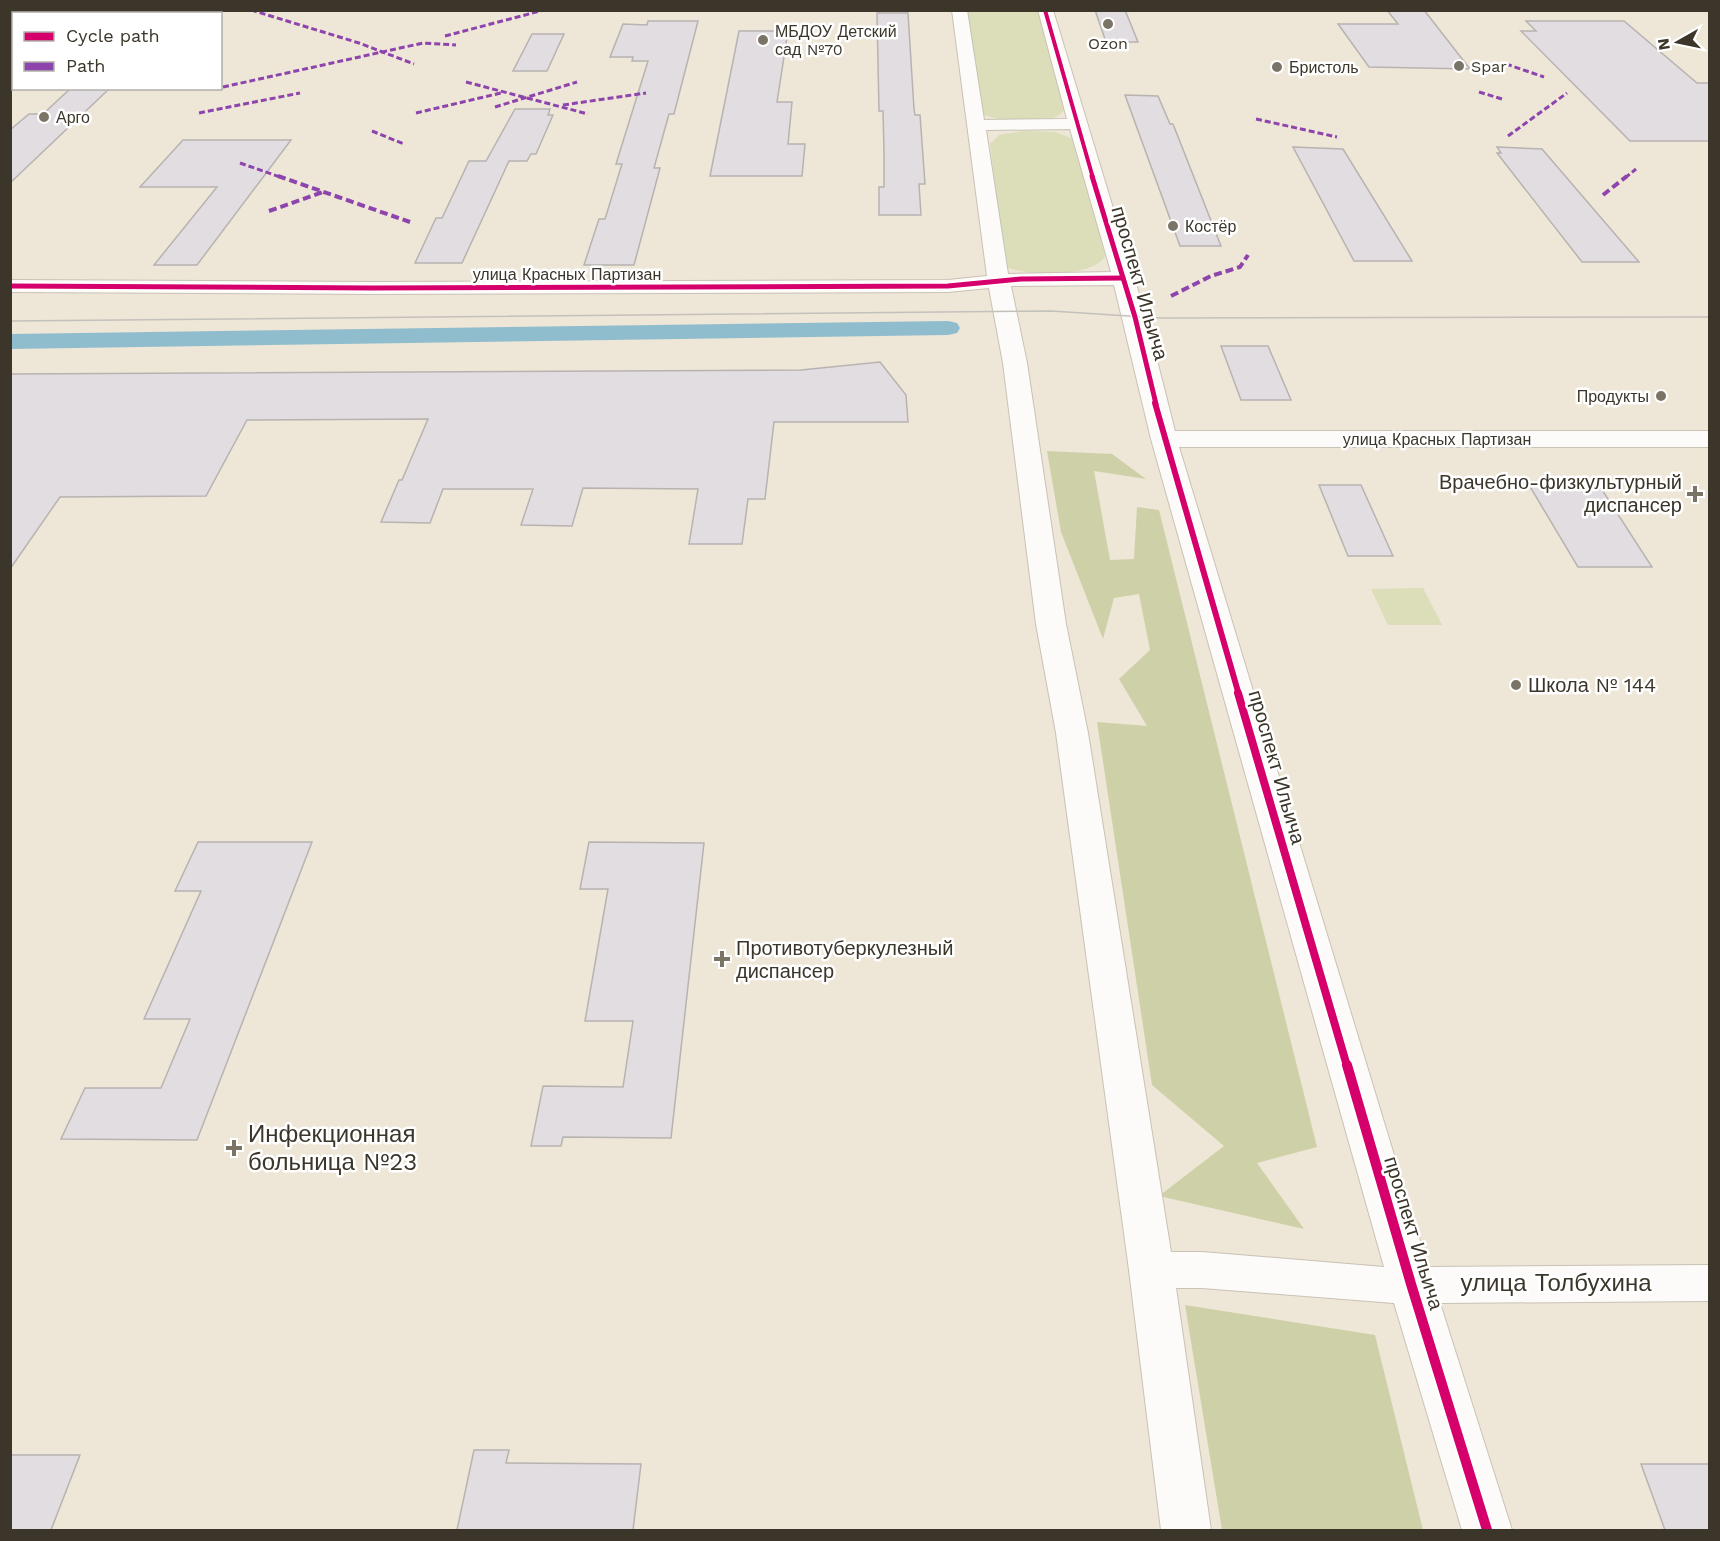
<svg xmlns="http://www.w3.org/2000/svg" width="1720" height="1541" viewBox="0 0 1720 1541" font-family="'Work Sans',sans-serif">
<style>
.green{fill:#dbdeb9}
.forest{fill:#ced1a7}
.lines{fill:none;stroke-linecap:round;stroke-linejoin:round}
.canal{fill:#90bdce;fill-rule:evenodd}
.building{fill:#e1dde1;stroke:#b7b3b1;stroke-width:1.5}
.minor-casing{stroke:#c9c2b5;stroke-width:2}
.minor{fill:#fcfbf9;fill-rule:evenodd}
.tram{stroke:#c3c1bc;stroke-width:1.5}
.quiet-far1{stroke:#8e44ad;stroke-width:3;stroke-dasharray:6 3;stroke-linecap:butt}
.quiet{stroke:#8e44ad;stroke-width:4;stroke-dasharray:8 4;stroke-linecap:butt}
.cycleway-far4-casing{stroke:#fff;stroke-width:6}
.cycleway-far3-casing{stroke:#fff;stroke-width:8}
.cycleway-far2-casing{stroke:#fff;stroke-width:9}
.cycleway-far1-casing{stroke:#fff;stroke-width:12}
.cycleway-casing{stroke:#fff;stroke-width:14}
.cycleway-far4{stroke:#d6006c;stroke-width:4}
.cycleway-far3{stroke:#d6006c;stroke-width:5}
.cycleway-far2{stroke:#d6006c;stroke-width:6}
.cycleway-far1{stroke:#d6006c;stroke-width:8}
.cycleway{stroke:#d6006c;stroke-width:10}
.poi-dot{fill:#7a7466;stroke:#fff;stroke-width:2}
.labels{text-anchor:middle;stroke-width:5;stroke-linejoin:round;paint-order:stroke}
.far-poi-label{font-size:16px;fill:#3c362a;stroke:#fff;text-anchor:start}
.far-street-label{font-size:16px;fill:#3c362a;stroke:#fff}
.street-label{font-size:20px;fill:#3c362a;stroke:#fff}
.poi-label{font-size:20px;fill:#3c362a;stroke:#fff;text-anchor:start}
.near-poi-label{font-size:24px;fill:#3c362a;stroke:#fff;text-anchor:start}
.near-street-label{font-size:24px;fill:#3c362a;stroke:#fff}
</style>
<rect width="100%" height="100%" fill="#eee6d6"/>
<g class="green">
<path d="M966,11h72l26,99c-11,18 -65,12 -82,4z"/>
<path d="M1023,131l32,1 21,8 29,116c-11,22 -81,21 -100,10l-15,-122 9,-9z"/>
<path d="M1423,588l19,37h-54l-17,-36z"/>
</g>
<g class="forest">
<path d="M1047,451l65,3 34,25 -52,-8 16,89 24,-1 3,-52 22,3 158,637 -60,16 47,66 -145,-33 65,-50 -72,-61 -55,-363 50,4 -28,-47 31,-29 -11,-56 -25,4 -11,41 -42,-107z"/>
<path d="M1185,1305l190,30 48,195h-201z"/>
</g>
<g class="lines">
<path class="canal" d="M948,321l9,2 3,5 -3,5 -9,2 -938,14v-15z"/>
</g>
<g class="building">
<path d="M1095,10h30l13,32h-32z"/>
<path d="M1387,10h37l46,59 -101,-2 -31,-43h60z"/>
<path d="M877,13h31l6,96 1,6h5l5,69h-6l2,31h-42v-28h5v-34l-1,-42h-4z"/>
<path d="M648,21h50l-24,93h-5l-15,54h6l-26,97h-50l15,-46h6l17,-55h-6l32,-103h-16l1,-4h-23l13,-33 24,1z"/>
<path d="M1526,21h98l73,62h13v58h-80l-109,-110h15z"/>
<path d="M739,31h49l-11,71h15l-4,42h17l-3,32h-92z"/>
<path d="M532,34h32l-17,37h-34z"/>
<path d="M71,88h39l-100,95v-53l19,-16h14z"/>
<path d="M1125,95l33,1 12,28h3l48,122h-41z"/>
<path d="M515,109h35l-2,6h5l-17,39h-5l-4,7h-18l-47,102h-47l21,-45h6l27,-57h17z"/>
<path d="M183,140h108l-94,125h-43l63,-78h-77z"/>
<path d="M1293,147l50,2 69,112h-58z"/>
<path d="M1497,147l45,2 97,113h-57l-85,-109h4z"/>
<path d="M1221,346h47l23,54h-50z"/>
<path d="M880,362l26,33 2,27h-134l-9,77h-17l-6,45h-53l9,-55 -115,-1 -11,38 -51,-1 12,-36h-90l-13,34 -49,-1 18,-42h3l26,-61 -181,1 -41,76 -146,1 -50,72v-195l791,-4z"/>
<path d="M1319,485h42l32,71h-45z"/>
<path d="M1529,485h70l53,82h-74z"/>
<path d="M198,842h114l-115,298 -136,-1 24,-51h76l29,-69h-46l57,-128h-26z"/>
<path d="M589,842l115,1 -33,295 -108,-1 -2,9h-30l12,-60 80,1 10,-66h-48l23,-132h-28z"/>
<path d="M474,1450h35l-3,13 135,1 -8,66h-176z"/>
<path d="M10,1455h70l-29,75h-41z"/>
<path d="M1641,1464h69v66h-45z"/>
</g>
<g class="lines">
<defs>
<g id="minor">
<path d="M58,10h16l-2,4h-16z"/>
<path d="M85,10h16l-2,4h-16z"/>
<path d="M952,10h15l17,110 83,-1 -29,-109h15l93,307 29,114h535v16h-531l249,820 282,-2v36l-270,2 72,227h-50l-68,-227 -192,-15h-26l35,242h-50l-32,-260 -73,-537 -20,-109 -33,-261 -14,-75 -41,4 -576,2 -362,-2v-12l362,2 576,-2 39,-4zM1070,129l41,143 -103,2 -22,-144zM1114,285l37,154 233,828 -182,-15h-31l-83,-519 -22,-109 -39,-261 -16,-77z"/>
<path d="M14,73v11l-4,1v-11z"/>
</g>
</defs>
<use href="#minor" class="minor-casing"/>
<use href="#minor" class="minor"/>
<g class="tram">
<path d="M82,14l4,-4"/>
<path d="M10,73l4,-3"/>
<path d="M10,321l1041,-10 109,7 550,-1"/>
</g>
<g class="quiet-far1">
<path d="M251,10l108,33 55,21"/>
<path d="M445,36l99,-26"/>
<path d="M1506,64l38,13"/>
<path d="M466,82l122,32"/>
<path d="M223,87l200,-44 33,2"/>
<path d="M1479,92l23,7"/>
<path d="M563,105l83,-12"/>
<path d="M495,107l82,-25"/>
<path d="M199,113l101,-20"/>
<path d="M416,113l85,-20"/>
<path d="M1256,119l81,18"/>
<path d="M372,131l32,13"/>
<path d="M1508,136l59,-43"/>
<path d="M240,163l43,15"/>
<path d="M1625,178l11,-9"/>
</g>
<g class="quiet">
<path d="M278,176l132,46"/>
<path d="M1603,195l24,-19"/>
<path d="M269,211l54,-19"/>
<path d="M1171,296l40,-20 29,-9 8,-12"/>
</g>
<defs>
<path id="cycleway-far4" d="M1045,10l48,168"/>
<g id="cycleway-far3">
<path d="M1092,176l43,141 21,87"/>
<path d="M10,286l362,2 576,-2 73,-7 102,-1"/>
</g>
<path id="cycleway-far2" d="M1155,403l84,292"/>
<path id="cycleway-far1" d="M1238,693l109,373"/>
<path id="cycleway" d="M1347,1065l64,219 76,246"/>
</defs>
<use href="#cycleway-far4" class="cycleway-far4-casing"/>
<use href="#cycleway-far3" class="cycleway-far3-casing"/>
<use href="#cycleway-far2" class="cycleway-far2-casing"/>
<use href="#cycleway-far1" class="cycleway-far1-casing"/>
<use href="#cycleway" class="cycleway-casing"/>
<use href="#cycleway-far4" class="cycleway-far4"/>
<use href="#cycleway-far3" class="cycleway-far3"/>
<use href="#cycleway-far2" class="cycleway-far2"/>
<use href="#cycleway-far1" class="cycleway-far1"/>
<use href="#cycleway" class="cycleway"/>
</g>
<g class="poi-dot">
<circle cx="1108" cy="24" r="6"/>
<circle cx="763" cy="40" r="6"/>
<circle cx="1459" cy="66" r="6"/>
<circle cx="1277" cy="67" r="6"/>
<circle cx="44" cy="117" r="6"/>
<circle cx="1173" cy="226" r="6"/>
<circle cx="1661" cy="396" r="6"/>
<path d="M1692 485h6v6h6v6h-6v6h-6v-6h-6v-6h6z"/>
<circle cx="1516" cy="685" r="6"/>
<path d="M719 950h6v6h6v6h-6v6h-6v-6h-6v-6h6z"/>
<path d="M231 1139h6v6h6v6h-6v6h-6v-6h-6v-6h6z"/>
</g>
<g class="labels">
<g class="far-poi-label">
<text x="775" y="37">МБДОУ Детский<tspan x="775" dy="18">сад №70</tspan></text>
<text x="1108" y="49" text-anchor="middle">Ozon</text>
<text x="1471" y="72">Spar</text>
<text x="1289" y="73">Бристоль</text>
<text x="56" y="123">Арго</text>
<text x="1185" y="232">Костёр</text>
<text x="1649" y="402" text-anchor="end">Продукты</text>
</g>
<g class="far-street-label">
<text x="567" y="280">улица Красных Партизан</text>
<text x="1437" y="445">улица Красных Партизан</text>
</g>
<g class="street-label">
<text transform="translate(1140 283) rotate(74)" y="7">проспект Ильича</text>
<text transform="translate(1277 767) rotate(74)" y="7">проспект Ильича</text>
<text transform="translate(1414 1233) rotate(73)" y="7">проспект Ильича</text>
</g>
<g class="poi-label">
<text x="1682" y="489" text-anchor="end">Врачебно-физкультурный<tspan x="1682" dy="23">диспансер</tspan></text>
<text x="1528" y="692">Школа № 144</text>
<text x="736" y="955">Противотуберкулезный<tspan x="736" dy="23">диспансер</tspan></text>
</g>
<g class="near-poi-label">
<text x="248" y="1142">Инфекционная<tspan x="248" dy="28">больница №23</tspan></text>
</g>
<g class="near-street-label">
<text x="1556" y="1291">улица Толбухина</text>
</g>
</g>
<rect width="1720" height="1541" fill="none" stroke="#3c362a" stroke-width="24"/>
<rect x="12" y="12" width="210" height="78" fill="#ffffff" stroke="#b1afaa" stroke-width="1.5"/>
<rect x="24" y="32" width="30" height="9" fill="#d6006c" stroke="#b1afaa" stroke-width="1.5"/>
<text x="66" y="42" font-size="18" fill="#3c362a">Cycle path</text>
<rect x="24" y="62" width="30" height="9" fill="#8e44ad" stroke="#b1afaa" stroke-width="1.5"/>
<text x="66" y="72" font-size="18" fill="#3c362a">Path</text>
<g transform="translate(1678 42) rotate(261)" stroke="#ffffff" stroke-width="4.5" paint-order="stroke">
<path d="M0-4.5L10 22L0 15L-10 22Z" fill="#3c362a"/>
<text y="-9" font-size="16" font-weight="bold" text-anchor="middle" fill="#3c362a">N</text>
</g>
</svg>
